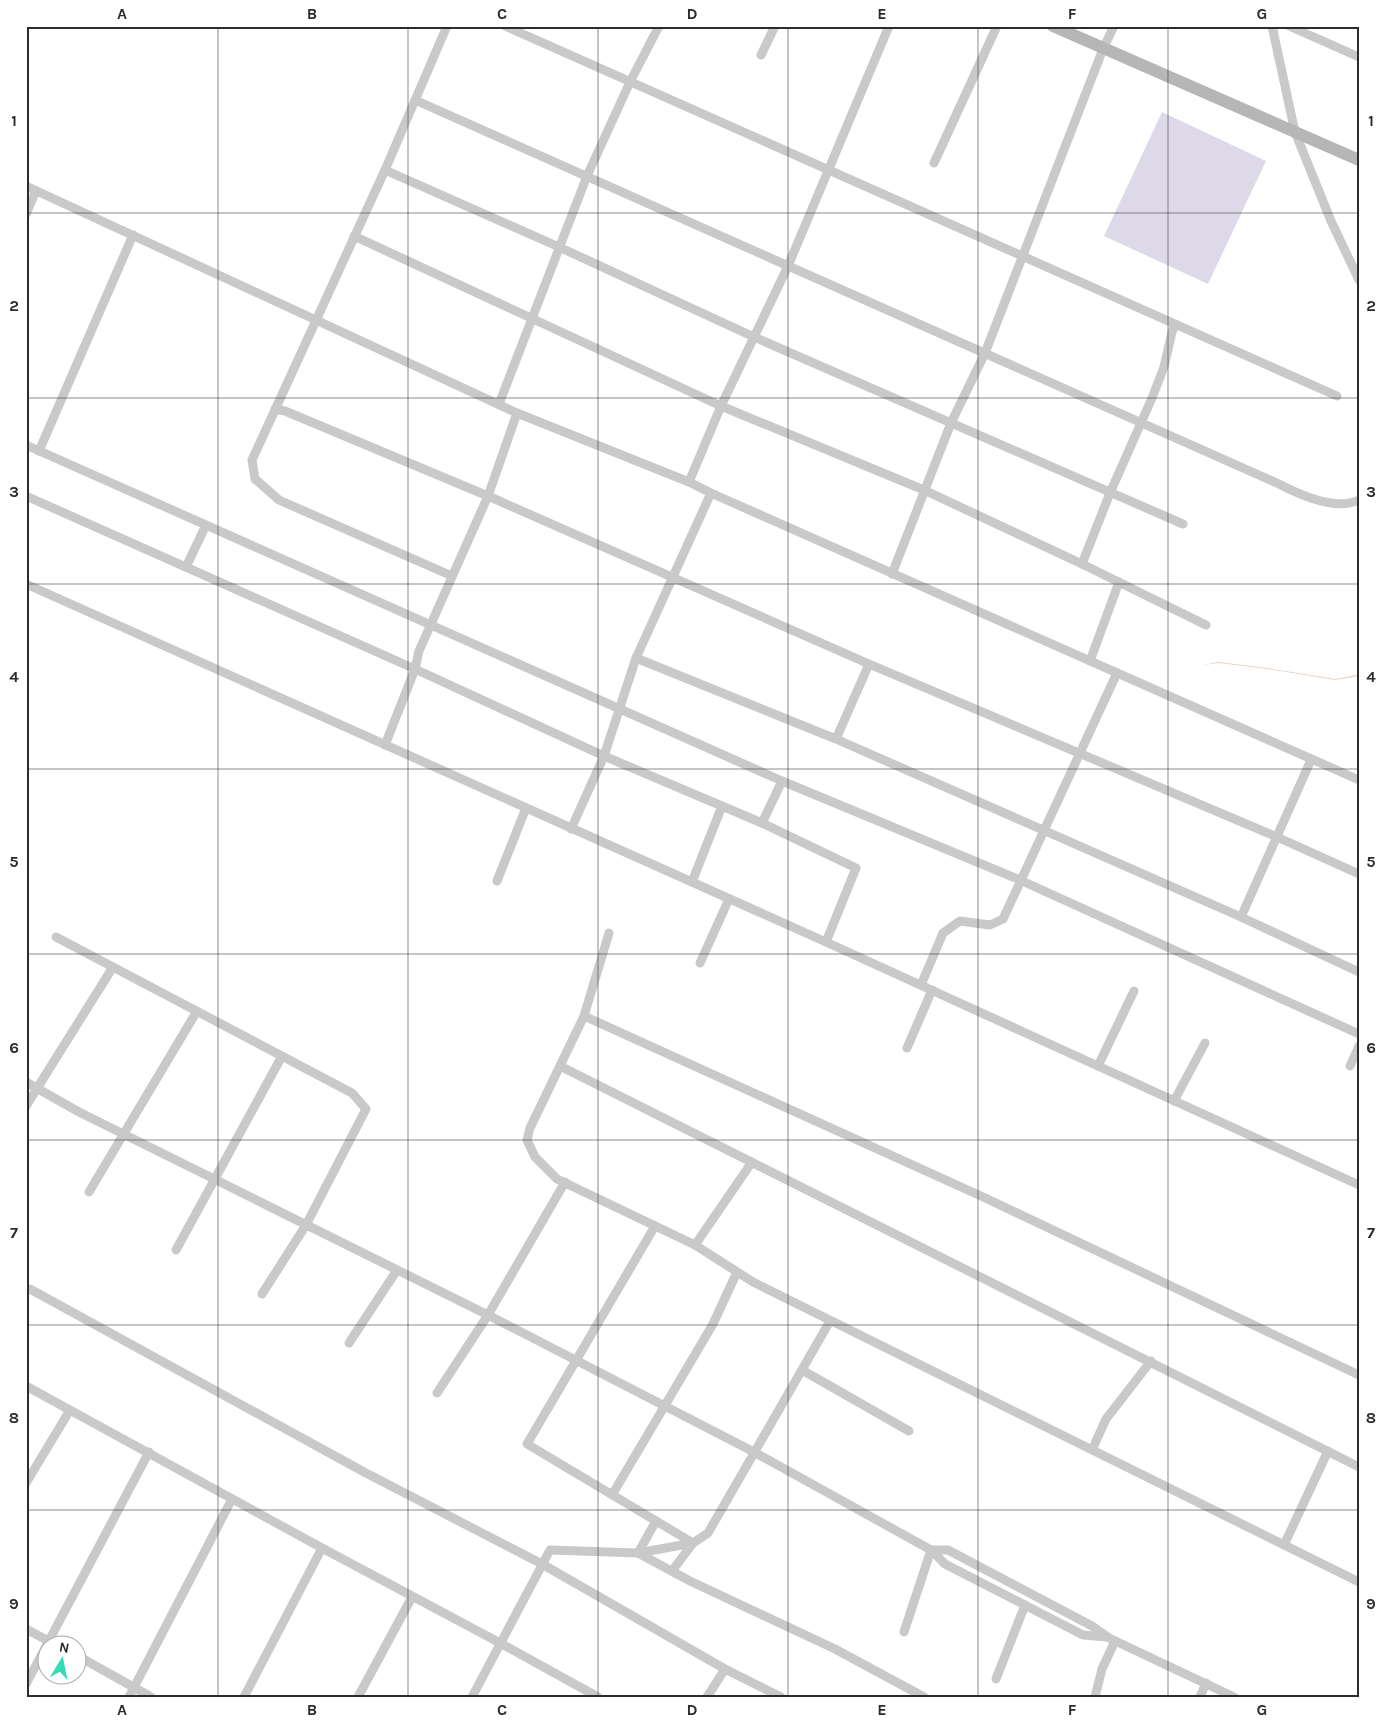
<svg xmlns="http://www.w3.org/2000/svg" width="1385" height="1723" viewBox="0 0 1385 1723" font-family="Karla,sans-serif">
<style>
.green{fill:#ded9e9}
.water{fill:#e8cfc6}
.lines{fill:none;stroke-linecap:round;stroke-linejoin:round}
.street{stroke:#c9c9c9;stroke-width:9}
.secondary{stroke:#b6b6b6;stroke-width:12}
.grid{fill:none;stroke:#2c2c2c;stroke-width:1;stroke-opacity:0.55}
.neatline{fill:none;stroke:#2c2c2c;stroke-width:2}
.grid-label{font-size:16px;text-anchor:middle;font-weight:bold;fill:#2c2c2c}
</style>
<rect width="100%" height="100%" fill="#fff"/>
<path class="green" d="M1162,112l104,49 -58,123 -104,-48z"/>
<path class="water" d="M1218,662l49,6 68,11 21,-4 3,1 -24,4 -67,-11 -49,-6 -16,2z"/>
<g class="lines">
<g class="street">
<path d="M447,26l-62,144 -133,290 3,19 24,21 173,76"/>
<path d="M505,26l832,370"/>
<path d="M1272,26l23,106 36,89 28,59"/>
<path d="M1289,26l70,31"/>
<path d="M761,55l14,-29"/>
<path d="M415,100l864,384c21,11 57,27 80,16"/>
<path d="M934,163l63,-137"/>
<path d="M385,170l174,77 195,90 429,187"/>
<path d="M26,186l491,227 172,69 22,11 648,287"/>
<path d="M26,214l10,-23"/>
<path d="M354,236l367,170 203,84 158,74 124,61"/>
<path d="M499,404l88,-228 43,-94 29,-56"/>
<path d="M275,409l10,2 203,85 381,168 408,173 82,37"/>
<path d="M26,445l756,336 238,99 339,154"/>
<path d="M39,451l94,-216"/>
<path d="M689,482l32,-76 67,-140 101,-240"/>
<path d="M26,496l389,173 189,87 158,67 20,-42"/>
<path d="M1082,564l28,-71 42,-95 12,-31 8,-35 3,-8"/>
<path d="M186,567l20,-42"/>
<path d="M892,574l59,-151 34,-70 118,-304 11,-23"/>
<path d="M26,584l800,358 30,-74 -94,-45"/>
<path d="M636,658l200,81 405,178 118,55"/>
<path d="M1090,661l29,-79"/>
<path d="M836,739l33,-75"/>
<path d="M385,745l30,-76 4,-18 69,-155 29,-83"/>
<path d="M571,829l33,-73 32,-98 75,-165"/>
<path d="M497,881l29,-73"/>
<path d="M692,882l30,-76"/>
<path d="M1241,917l70,-157"/>
<path d="M609,933l-25,83 -54,112 -3,12 8,17 22,22 138,66 58,37 606,300"/>
<path d="M56,937l57,30"/>
<path d="M826,942l533,243"/>
<path d="M700,963l29,-64"/>
<path d="M921,985l22,-52 17,-12 30,4 13,-6 114,-246"/>
<path d="M584,1016l397,180 378,179"/>
<path d="M907,1048l25,-58"/>
<path d="M560,1066l799,401"/>
<path d="M1098,1066l36,-75"/>
<path d="M1350,1066l9,-20"/>
<path d="M26,1082l53,30 409,203 266,137 177,98h17l144,76 17,12 125,59"/>
<path d="M1174,1101l31,-58"/>
<path d="M26,1106l87,-139 239,126 14,16 -60,116 -44,69"/>
<path d="M89,1192l108,-181"/>
<path d="M655,1226l-128,218 166,99 -21,28"/>
<path d="M695,1245l57,-83"/>
<path d="M176,1250l106,-194"/>
<path d="M30,1289l334,183 178,92 183,105 56,28"/>
<path d="M349,1343l48,-73"/>
<path d="M802,1370l107,61"/>
<path d="M26,1386l296,162 180,96 96,53"/>
<path d="M437,1393l51,-78 77,-133"/>
<path d="M1092,1450l14,-31 45,-58"/>
<path d="M26,1483l44,-73"/>
<path d="M612,1495l101,-171 24,-52"/>
<path d="M656,1521l-18,32 55,-10 15,-10 122,-212"/>
<path d="M1284,1545l44,-94"/>
<path d="M26,1629l32,17"/>
<path d="M904,1632l27,-82 14,14 138,71 24,2"/>
<path d="M78,1656l73,41"/>
<path d="M996,1679l29,-74"/>
<path d="M26,1684l123,-232"/>
<path d="M129,1697l103,-198"/>
<path d="M244,1697l78,-149"/>
<path d="M358,1697l54,-100"/>
<path d="M472,1697l78,-147 88,3 52,28 145,68 89,48"/>
<path d="M707,1697l18,-28"/>
<path d="M1095,1697l7,-28 13,-28"/>
<path d="M1200,1697l6,-14"/>
</g>
<path class="secondary" d="M1053,26l306,134"/>
</g>
<path class="grid" d="M218,26v1671M408,26v1671M598,26v1671M788,26v1671M978,26v1671M1168,26v1671M26,213h1333M26,398h1333M26,584h1333M26,769h1333M26,954h1333M26,1140h1333M26,1325h1333M26,1510h1333"/>
<rect width="1385" height="1723" fill="none" stroke="#ffffff" stroke-width="55"/>
<g transform="translate(62 1660) rotate(10)"><circle r="24" fill="#ffffff" stroke="#ababab"/>
<path d="M0-4L9 19L0 12L-9 19Z" fill="#36dab7"/>
<text y="-8" font-size="14" font-weight="bold" text-anchor="middle" fill="#2c2c2c">N</text>
</g>
<rect x="28" y="28" width="1330" height="1668" class="neatline"/>
<g class="grid-label">
<text x="122" y="19">A</text>
<text x="312" y="19">B</text>
<text x="502" y="19">C</text>
<text x="692" y="19">D</text>
<text x="882" y="19">E</text>
<text x="1072" y="19">F</text>
<text x="1262" y="19">G</text>
<text x="14" y="126">1</text>
<text x="1371" y="126">1</text>
<text x="14" y="311">2</text>
<text x="1371" y="311">2</text>
<text x="14" y="497">3</text>
<text x="1371" y="497">3</text>
<text x="14" y="682">4</text>
<text x="1371" y="682">4</text>
<text x="14" y="867">5</text>
<text x="1371" y="867">5</text>
<text x="14" y="1053">6</text>
<text x="1371" y="1053">6</text>
<text x="14" y="1238">7</text>
<text x="1371" y="1238">7</text>
<text x="14" y="1423">8</text>
<text x="1371" y="1423">8</text>
<text x="14" y="1609">9</text>
<text x="1371" y="1609">9</text>
<text x="122" y="1715">A</text>
<text x="312" y="1715">B</text>
<text x="502" y="1715">C</text>
<text x="692" y="1715">D</text>
<text x="882" y="1715">E</text>
<text x="1072" y="1715">F</text>
<text x="1262" y="1715">G</text>
</g>
</svg>
